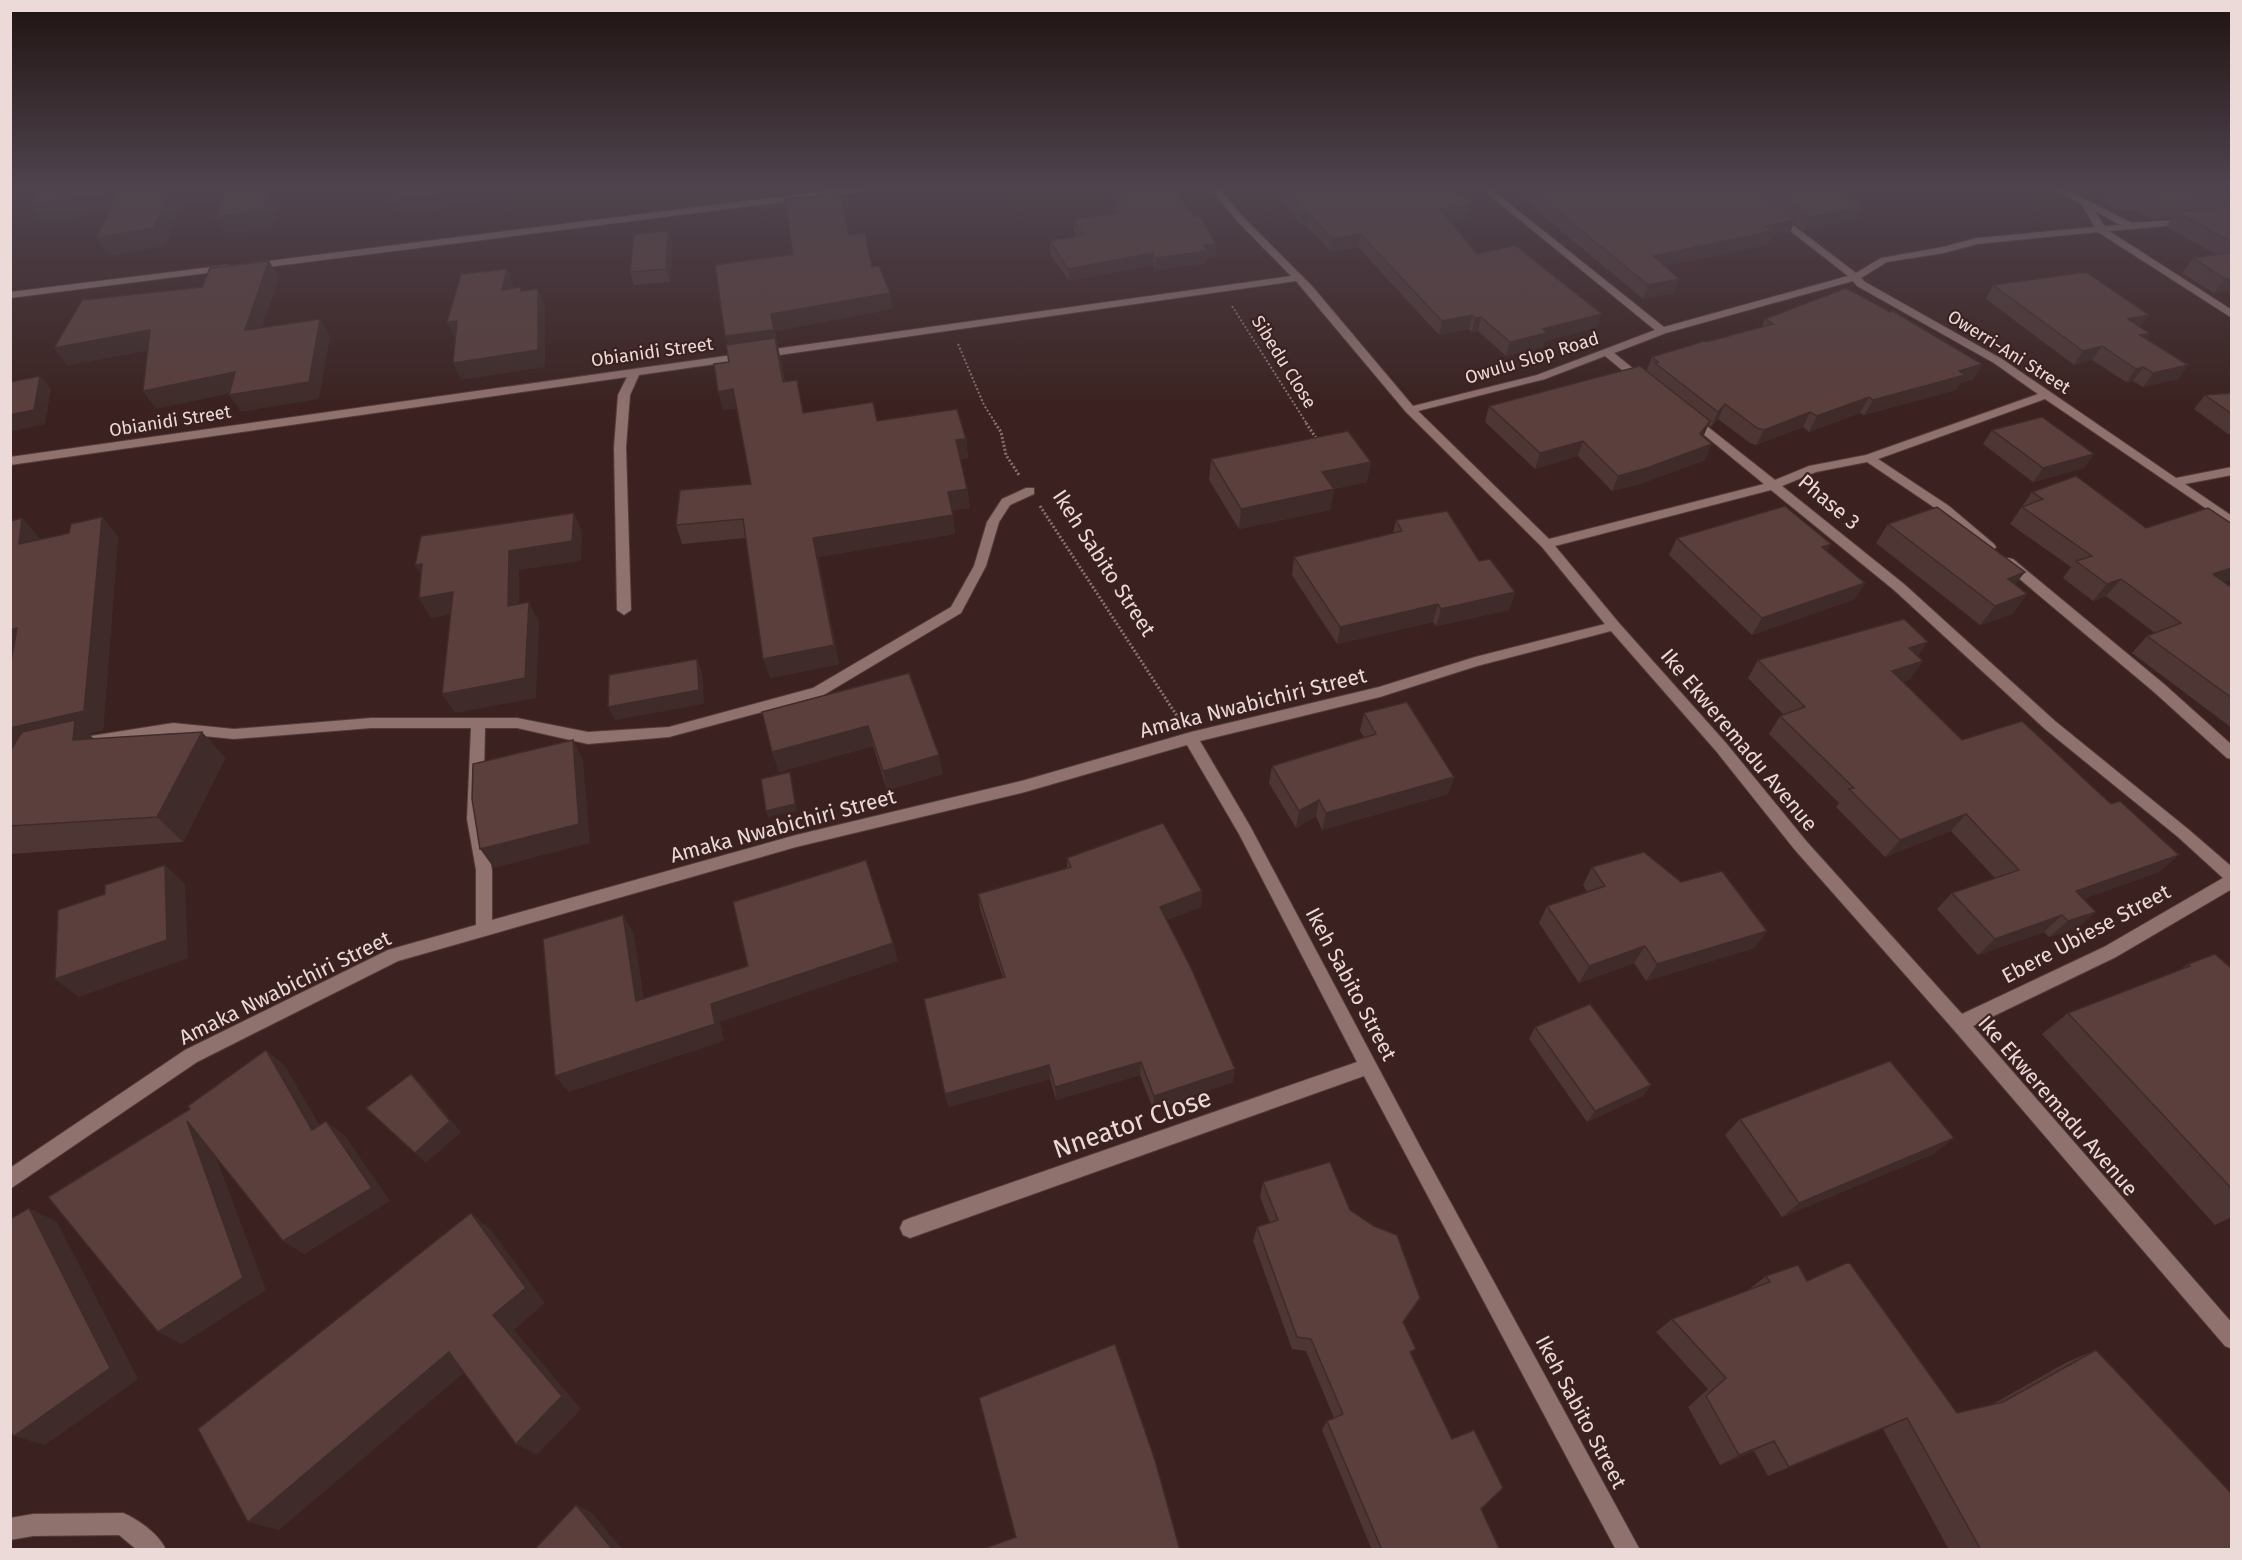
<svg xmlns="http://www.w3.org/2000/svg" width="2242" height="1560" viewBox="0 0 2242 1560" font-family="'Fira Sans',sans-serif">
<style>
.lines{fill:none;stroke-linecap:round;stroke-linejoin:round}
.minor-casing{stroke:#513d3a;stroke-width:2}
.path-far1{stroke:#87726f;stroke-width:2;stroke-dasharray:2 2;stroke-linecap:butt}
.path{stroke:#87726f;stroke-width:3;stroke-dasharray:2 2;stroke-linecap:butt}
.minor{fill:#8f716e;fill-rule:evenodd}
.wall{fill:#4d3634}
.shaded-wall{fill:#3f2c2a}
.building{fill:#5a3f3c;stroke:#3f2c2a;stroke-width:1.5}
.labels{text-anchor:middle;stroke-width:4.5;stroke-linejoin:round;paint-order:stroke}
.far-street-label{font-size:18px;fill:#ebdad7;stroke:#3b2220}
.street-label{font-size:21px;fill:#ebdad7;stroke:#3b2220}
.near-street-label{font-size:26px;fill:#ebdad7;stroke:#3b2220}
</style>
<rect width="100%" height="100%" fill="#3b2220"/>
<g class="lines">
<defs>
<g id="minor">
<path d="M841,189h25l-5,3 -609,77 -5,-3 5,-3z"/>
<path d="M1211,189h9l23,28 69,69 101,120 124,-31 118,-45 -173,-141h9l173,138 184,-51 -74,-58v-4l3,-1 79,60 25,-15 62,-11 34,-9 118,-11 -13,-22 -27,-16h10l67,34 58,-4v4l-3,1 -78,7 123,79v8l-134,-86 -121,12 -33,9 -57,9 -26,16 4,4 137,77 174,119 56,-11v8l-47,9 47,32v10l-187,-127 -167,60 71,47 45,38 2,3 -2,3h-8l-45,-38 -74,-50 -51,10 -34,14 122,98 151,137 133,108 44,38v22l-116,68 -143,69 259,297v26l-7,-3 -271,-316 -159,-180 -79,-99 -105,-120 -134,35 -97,31 -180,44 50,85 171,322 219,402h-24l-252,-474 -454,162 -7,-3 -3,-7 3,-7 7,-3 447,-156 -118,-228 -52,-89 -162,47 -229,55 -398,114 -201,101 -187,127v-21l175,-118 203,-100 88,-25v-55l-9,-51 4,-91h-100l-137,11 -61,-6 -90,15 -5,-2 -2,-4 2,-4 95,-15 61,6 137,-11h146l71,14 81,-5 144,-39 138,-81 23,-41 13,-44 15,-23 24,-11h8v6l-24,11 -11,17 -13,44 -25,47 -139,83 -153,41 -81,7 -71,-16h-32l-2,91 9,51v50l304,-85 229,-55 166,-48 188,-45 96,-30 130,-33 -63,-77 -136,-135 -110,-131 -657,94 -9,20 -4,52 5,163 -7,5 -7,-5 -3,-163 4,-52 9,-18 -617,88v-8l1281,-181 -54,-55zM2095,211l25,14 -16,1zM1853,281l4,5 137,77 44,31 -172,61 -57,11 -34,14 -81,-64h-8v4l78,64 -215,55 -131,-128 127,-32 60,-23 33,27h8v-4l-32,-26 52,-20zM1771,490l123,100 151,139 133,108 45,41 -119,69 -142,67 -155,-172 -81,-99 -107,-120 -64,-77z"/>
<path d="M228,265l5,3 -2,2 -221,28v-6z"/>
<path d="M2008,558l5,1 151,125 68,61v14l-5,-1 -73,-66 -151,-127 -1,-3 1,-3z"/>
<path d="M123,1513c15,6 37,22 43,37h-29l-18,-15 -86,1 -23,4v-22l23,-4z"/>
</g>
</defs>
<use href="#minor" class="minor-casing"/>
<g class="path-far1">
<path d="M1232,306l75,118"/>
<path d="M958,344l26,61 12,19"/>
</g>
<g class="path">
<path d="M995,423l6,9 5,23 13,20"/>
<path d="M1306,423l12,18"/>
<path d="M1040,506l139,213"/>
</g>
<use href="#minor" class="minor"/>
</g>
<g class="wall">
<path d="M1107,189h66l43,67 -9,2 -1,5 -51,7 -2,-5 -84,16 -19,-27v-13l26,-5 -2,-3v-13l38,-6v-9l6,-1z"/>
<path d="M1274,189h179l17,15 -2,13 -18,3 27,34 120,73 -52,14 -2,6 -37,9 -28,-25 -6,1 -3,-3 -30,6 -81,-88 -27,5 -24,-26h-6z"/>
<path d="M1511,189h327l19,31 -53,11 -10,-8 -4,10 -19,4 -4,8 -102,21 14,13 -5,14 -31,6z"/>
<path d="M1934,189h47l-39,5z"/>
<path d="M2092,189h140v103l-3,-1 -15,2 -32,-20 11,-15 23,-4 -50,-27 7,-11 -22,3 -17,-10h-20z"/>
<path d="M668,231l4,13 -2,38 -36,3 -4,-13z"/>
<path d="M849,235l23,32 21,42 -118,22 10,51 16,17 3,14 73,8 89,18 2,19 -8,1 7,30 3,19 -18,2 3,24 -137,23 21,107 -69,14 -24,-140 -64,6 -6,-19 75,-41 -14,-76 -14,2 6,-48 -1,-17 -3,-9 68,-82z"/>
<path d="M1993,285l147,42 9,6 -3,5 42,27 -10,14 -35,8 -10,-6 -7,1 -34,-22 -18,5 -88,-66z"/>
<path d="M1765,319l217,45 -9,15 -13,4 -4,7 -92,25 -4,-2 -51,19 -6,-5 -47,18 -6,-2 -32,-24 -7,8 -3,-2 -5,12 2,23 -65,24 -28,7 -34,-35 -43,13 -50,-47 4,-16 157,-34 6,-15 110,-30z"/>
<path d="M2232,393v41h-4l-34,-25 11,-14z"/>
<path d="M1992,430l102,24 -10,14 -51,14 -50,-38z"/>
<path d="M1211,459l156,23 -33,7 -4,21 -91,19 -30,-49z"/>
<path d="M2032,492l114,36 86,-4v55l-9,3 9,6v140l-100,-75 15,-17 8,-3 -49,-37 -13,5 -30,-23 8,-11 -61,-43z"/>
<path d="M102,517l16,20 -15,193 -15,3 6,6 108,-7 23,26 -42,84 -173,12v-187l3,-13 9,-136 17,20v2l30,-7z"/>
<path d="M1396,520l83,41 36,31 -6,18 -73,16 -3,-4 -96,22 -45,-69 2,-18 99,-24z"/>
<path d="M1888,524l127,61 12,9 -15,20 -32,11 -104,-82z"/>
<path d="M1677,538l154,6 -4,7 28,48 -103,36 -83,-80z"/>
<path d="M1918,656l-8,23 -7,3 59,58 197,132 -76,27 13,13 -19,16 -28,9 -5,-5 -66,23 -41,-46 15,-16 43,-15 -44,-47 -66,26 -49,-50 3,-4 -70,-69 11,-18 4,-1 -36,-37 10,-18z"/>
<path d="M909,673l34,101 -56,16 -14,-44 -94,26z"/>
<path d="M1364,713l90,64 -6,17 -126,36 -6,-14 -20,12 -27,-45 3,-17 92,-29 -4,-6z"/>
<path d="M1067,858l135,33 -1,16 -35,13 67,162 -80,27 -13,-34 -84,25 -6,-21 -102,28 55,-129 -23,-69 -2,-15 89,-25z"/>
<path d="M1592,867l89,15 86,49 -13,17 -108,33 -12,-18 -55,20 -40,-60 8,-17 40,-14 -4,-7z"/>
<path d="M2188,964l44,5v248l-17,8 -173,-191 26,-21 110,-42z"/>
<path d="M1535,1027l108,69 -56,26 -58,-83z"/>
<path d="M1740,1119l214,19 -21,16 -151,63 -57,-82z"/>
<path d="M1263,1182l87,28 62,100 -9,13 9,32 88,195h-128l-50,-120 5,-9 7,-3 -28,-67 -14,-2 -39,-108 4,-14 13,-4 -10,-26z"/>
<path d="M1766,1276l41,5 150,132 34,-8 76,-43 29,-12 136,200h-283l-66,-121 -115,47 -14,-25 -34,14 -32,-58 20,-18 -52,-57 16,-13 76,-29z"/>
</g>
<g class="shaded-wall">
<path d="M171,189h59l6,10 -53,6 -3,2 -14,39 -57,10 -12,-18z"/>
<path d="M262,189h11l7,12 -6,26 -48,9 -10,-18z"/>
<path d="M472,189h47v2l-21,3v4l-85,14 -6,-13z"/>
<path d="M1945,189h36l-39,5z"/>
<path d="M396,190l10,6 6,13 -12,2 -3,-7 -13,2 -6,-13z"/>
<path d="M117,193l11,17 -86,11 -12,-17z"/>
<path d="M1470,204l-2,13 -30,6 3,-13z"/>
<path d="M1863,207l-6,13 -53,11 6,-14z"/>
<path d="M1308,212l-1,14h-6l2,-13z"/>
<path d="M1795,220l-5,13 -19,4 -4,8 -118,24 5,-13 111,-30z"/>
<path d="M668,231l4,13 -2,38 -4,-13z"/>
<path d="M1360,234l-2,13 -27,5 1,-13z"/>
<path d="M1216,244v12l-9,2 -1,5 -51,7 1,-12 48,-13z"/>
<path d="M1153,253v12l-84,16 -1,-12z"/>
<path d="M269,261l10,17 -24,70 -10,-18z"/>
<path d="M507,269l7,17 -5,21 -7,-17z"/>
<path d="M2232,278v10l-3,3 -15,2 11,-14z"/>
<path d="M1679,279l-5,14 -31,6 5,-14z"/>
<path d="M538,289l7,17v61l-84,13 -8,-17z"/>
<path d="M890,293l3,16 -118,22 13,70 -58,-48 -5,-17 46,-22z"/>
<path d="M1602,314l-5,13 -52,14 -2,6 -37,9 4,-14 33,-13z"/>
<path d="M1472,315l-3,14 -30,6 3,-14z"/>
<path d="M2149,315l-9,13 -12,-9z"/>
<path d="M1481,317l-3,14 -6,1 3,-14z"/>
<path d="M320,319l10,17 -11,63 -78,13 -12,-17z"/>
<path d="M457,321l-2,18 -8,-17z"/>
<path d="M150,330l12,18 -95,18 -13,-18z"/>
<path d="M2149,333l-10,14 1,-12z"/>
<path d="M2102,346l-10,14 -18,5 9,-14z"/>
<path d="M1982,364l-9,15 -13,4 -4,7 -92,25 9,-15 86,-29z"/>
<path d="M2188,365l-10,14 -35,8 10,-14z"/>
<path d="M2143,367l-10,14 -7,1 10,-13z"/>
<path d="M235,372l11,18 -90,19 -13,-18z"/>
<path d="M40,376l11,13 -6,35 -35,8v-17z"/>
<path d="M733,389l5,19 -15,2 -5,-18z"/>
<path d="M1869,397l-9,16 -51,19 8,-16z"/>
<path d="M1725,404l-7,15 -7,8 7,-15z"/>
<path d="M1810,412l-7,15 -47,18 8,-15z"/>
<path d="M1710,421l-7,16 -3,-3z"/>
<path d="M966,439l2,19 -10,1 -2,-19z"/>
<path d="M1583,441l-5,15 -43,13 5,-16z"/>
<path d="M1712,444l-7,16 -65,24 -28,7 6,-15z"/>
<path d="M2094,454l-10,14 -51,14 10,-14z"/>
<path d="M1371,462l-4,20 -33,7 -4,21 -91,19 2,-20 81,-37z"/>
<path d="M967,489l3,19 -20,3 -2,-19z"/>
<path d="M574,513l8,19 -1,29 -62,9v55l-11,-19 1,-55z"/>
<path d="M953,515l2,19 -137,23 21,107 -69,14 -7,-19 50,-121z"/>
<path d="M102,517l16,20 -15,193 -15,3 13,14 -91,5v-24z"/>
<path d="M22,518l17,20 -3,26 -17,-20z"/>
<path d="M1831,544l-10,17 1,-14z"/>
<path d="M422,564l5,21 -12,-20z"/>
<path d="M2232,568v11l-35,12 16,-17z"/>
<path d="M2025,572l-15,19 -2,-12z"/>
<path d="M2121,579l-15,17 -13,5 14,-17z"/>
<path d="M1865,583l-10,16 -103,36 10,-17z"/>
<path d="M453,592l12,20 -34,6 -12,-20z"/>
<path d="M1515,592l-6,18 -73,16 5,-17z"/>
<path d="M2027,594l-15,20 -32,11 15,-19z"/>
<path d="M529,602l10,20 -3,76 -81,15 -13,-19z"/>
<path d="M1438,604l-5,18 -96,22 3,-17z"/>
<path d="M17,628l19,19 -26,7v-24z"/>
<path d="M1928,642l-13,18 -6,-12z"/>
<path d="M697,659l5,13 2,32 -89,16 -7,-13z"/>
<path d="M1923,661l-13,18 -31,10 13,-18z"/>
<path d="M868,726l5,20 -94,26 -7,-20z"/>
<path d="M202,732l23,26 -42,84 -26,-25z"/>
<path d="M573,740l10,20 7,83 -96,25 -14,-19z"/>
<path d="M939,755l4,19 -56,16 -4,-19z"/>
<path d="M790,772l2,7 5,32 -29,6 -2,-6z"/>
<path d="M1454,777l-6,17 -126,36 4,-17z"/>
<path d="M1319,800l-3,16 -20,12 3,-17z"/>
<path d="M1966,814l-15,17 -66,26 15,-17z"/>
<path d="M2179,855l-20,17 -101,36 18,-17z"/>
<path d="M165,865l20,19 3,74 -109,39 -24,-18z"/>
<path d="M1202,891l-1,16 -42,15 1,-15z"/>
<path d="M2096,912l-19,16 -28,9 19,-16z"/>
<path d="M623,915l11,19 13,85 -11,-18z"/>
<path d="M2062,915l-18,17 -66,23 17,-16z"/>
<path d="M1767,931l-13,17 -108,33 11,-17z"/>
<path d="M893,943l5,18 -178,61 4,19 -155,51 -14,-16 156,-72z"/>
<path d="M1645,946l-11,17 -55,20 10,-17z"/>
<path d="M266,1050l19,16 46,79 -19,-15z"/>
<path d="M1141,1062l-1,13 -84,25 -1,-13z"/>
<path d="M1049,1065l1,14 -102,28 -3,-13z"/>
<path d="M1235,1069l-2,13 -80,27 1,-13z"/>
<path d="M411,1074l11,11 39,47 -35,31 -11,-10z"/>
<path d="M1651,1085l-8,11 -56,26 8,-11z"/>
<path d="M187,1121l21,15 58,154 -84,54 -24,-12z"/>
<path d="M326,1121l19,15 45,65 -86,53 -21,-13z"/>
<path d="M1954,1138l-21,16 -151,63 17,-14z"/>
<path d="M29,1208l28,14 81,157 -93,66 -31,-9z"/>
<path d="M471,1213l20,17 54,73 -31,27 67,79 -44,46 -21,-11 -23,-129z"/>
<path d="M449,1352l23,14 -193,164 -31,-8z"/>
<path d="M1907,1418l-24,11 -115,47 21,-9z"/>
<path d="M1774,1441l-20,10 -34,14 19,-10z"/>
<path d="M576,1505l15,7 32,38h-10z"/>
</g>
<g class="building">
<path d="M41,189h130l-1,1 -16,38 -57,10 20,-45 -87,11z"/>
<path d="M224,189h45l-5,20 -48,9z"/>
<path d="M379,189h93l-65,10 -1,-3 -12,2 2,-8 -18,3z"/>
<path d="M1116,189h57l21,27h6l16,28 -12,1 3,6 -51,7 -3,-5 -85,16 -18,-28 33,-6 -9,-15 44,-7 -6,-8 13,-2z"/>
<path d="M1285,189h168l17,15 -29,6 36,44 38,-9 87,69 -59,15 4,4 -37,9 -29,-25 -6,1 -3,-3 -30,6 -82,-87 -28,5 -24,-27 -5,1z"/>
<path d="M1530,189h225l40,31 -30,6 8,5 -119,25 25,23 -31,6z"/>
<path d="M1772,189h66l25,18 -53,10z"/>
<path d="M2116,189h116v8l-71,7 -18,-9h-20z"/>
<path d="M840,193l9,42 16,-2 7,34 7,-1 11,27 -119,21 3,16 -49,6 -10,-71 78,-11 -8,-55z"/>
<path d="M2232,207v35l-56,-30z"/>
<path d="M668,231l-2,38 -36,3 4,-38z"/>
<path d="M2232,252v26l-7,1 -32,-21z"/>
<path d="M269,261l-24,69 75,-11 -11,63 -80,13 6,-23 -92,19 7,-61 -96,18 28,-48 120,-13 8,-19z"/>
<path d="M507,269l-5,21 19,-3v4l17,-2v61l-85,13 4,-42 -10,1 14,-48z"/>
<path d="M2086,272l63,43 -21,4 21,14 -9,2 48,30 -35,8 -10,-6 -7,2 -34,-23 -19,5 -90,-66z"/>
<path d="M1846,288l44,24 3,-1 89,53 -23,7 6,4 -92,25 -4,-3 -52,19 -7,-4 -46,18 -7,-2 -32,-24 -7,8 -63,-49 3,-1 -6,-5 52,-16 2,1 67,-18 -8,-5z"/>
<path d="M775,338l8,44 14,-2 6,33 70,-11 4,19 80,-12 9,30 -10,1 11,49 -19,3 5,23 -140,23 21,107 -71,14 -20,-140 -67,6 4,-35 71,-6 -18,-95 -15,3 -4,-28 15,-2 -3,-17z"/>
<path d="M1640,366l70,55 -10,13 12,10 -65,24 -29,8 -35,-35 -43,12 -51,-47z"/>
<path d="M40,376l-6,34 -24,5v-33z"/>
<path d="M2232,393v21l-27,-19z"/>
<path d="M2042,417l52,37 -51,14 -51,-38z"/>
<path d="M1348,431l23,31 -49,10 12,17 -93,20 -30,-50z"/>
<path d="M2076,476l70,52 62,-20 24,16v44l-19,6 19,14v110l-85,-62 34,-13 -60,-44 -14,5 -31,-23 16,-5 -70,-49 21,-8 -11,-7z"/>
<path d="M1785,506l46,38 -9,3 43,36 -103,35 -85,-80z"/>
<path d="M1937,507l88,65 -17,7 19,15 -32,12 -107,-82z"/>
<path d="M1447,511l32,50 11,-2 25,33 -74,17 -3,-5 -98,23 -46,-70 108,-26 -6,-11z"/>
<path d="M574,513l-2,28 -63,10 -1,55 21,-4 -4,76 -83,16 11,-102 -34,6 3,-34 -7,1 6,-29z"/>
<path d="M102,517l-18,194 -74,17v-61l7,-39 -7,2v-109l12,-3 -3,26 50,-11 2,-9z"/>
<path d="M1904,619l24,23 -19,6 14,13 -31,10 70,69 60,-19 89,83 9,-3 59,54 -103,36 20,21 -28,9 -6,-6 -67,24 -43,-46 67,-23 -53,-56 -66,26 -51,-51 5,-1 -74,-72 25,-9 -47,-47z"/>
<path d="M697,659l2,31 -91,17 1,-32z"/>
<path d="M909,673l30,82 -56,16 -15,-45 -96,26 -10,-40z"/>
<path d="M1407,702l47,75 -128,36 -7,-13 -20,11 -27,-45 104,-32 -12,-21z"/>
<path d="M75,720l-2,20 129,-8 -45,85 -147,9v-75l12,-19z"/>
<path d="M573,740l6,84 -99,25 -8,-50 1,-35z"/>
<path d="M790,772l5,32 -29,7 -5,-32z"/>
<path d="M1163,823l39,68 -42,16 32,63 43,99 -81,27 -13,-34 -86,25 -6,-22 -104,29 -21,-95 81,-22 -27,-83 93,-27 -4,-9z"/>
<path d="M1644,852l37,30 41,-11 45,60 -110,33 -12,-18 -56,20 -42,-60 58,-20 -13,-19z"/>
<path d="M866,860l27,83 -182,61 4,20 -160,52 -12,-137 80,-24 13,86 112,-35 -15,-64z"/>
<path d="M165,865l2,75 -112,39 3,-69 47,-16v-9z"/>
<path d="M2215,954l17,15v220l-164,-176 122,-47 -2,-2z"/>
<path d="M1590,1004l61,81 -56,26 -60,-84z"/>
<path d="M266,1050l46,80 14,-9 46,67 -89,53 -96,-120 56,157 -85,54 -110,-135 142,-88 -2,-3z"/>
<path d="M1890,1061l64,77 -155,65 -59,-84z"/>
<path d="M411,1074l39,47 -35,32 -49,-45z"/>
<path d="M1330,1162l20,48 24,16 23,9 23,63 -17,24 13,27 -6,3 42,87 22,-9 29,58 -22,21 19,41h-118l-55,-129 16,-7 -32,-75 -14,-2 -40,-110 21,-7 -15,-38z"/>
<path d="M29,1208l81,160 -96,68 -4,-5v-212z"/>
<path d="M471,1213l55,75 -33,27 69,81 -46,48 -67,-92 -201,170 -50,-93z"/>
<path d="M1849,1262l108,151 46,-11 93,-52 136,144v56h-251l-74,-132 -118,49 -15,-26 -35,14 -33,-59 20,-18 -54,-59 98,-37 -4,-6 32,-11 9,16z"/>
<path d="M1115,1344l40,116 25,90h-200l36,-13 -37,-139z"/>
<path d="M576,1505l37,45h-79z"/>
</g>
<linearGradient id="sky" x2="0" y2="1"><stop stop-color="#201312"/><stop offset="0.46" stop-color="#4f444e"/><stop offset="1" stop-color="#4f444e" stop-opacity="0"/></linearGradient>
<rect width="2242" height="407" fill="url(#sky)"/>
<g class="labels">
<g class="far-street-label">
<text transform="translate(652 352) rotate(-8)" y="6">Obianidi Street</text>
<text transform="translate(2009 352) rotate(32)" y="6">Owerri-Ani Street</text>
<text transform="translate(1532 358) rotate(-17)" y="6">Owulu Slop Road</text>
<text transform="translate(1284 362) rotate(58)" y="6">Sibedu Close</text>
<text transform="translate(170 421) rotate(-9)" y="6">Obianidi Street</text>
</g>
<g class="street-label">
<text transform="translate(1829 502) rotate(40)" y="7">Phase 3</text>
<text transform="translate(1104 563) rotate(57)" y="7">Ikeh Sabito Street</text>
<text transform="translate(1253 703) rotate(-14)" y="7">Amaka Nwabichiri Street</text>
<text transform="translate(1739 740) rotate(50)" y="7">Ike Ekweremadu Avenue</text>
<text transform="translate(783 826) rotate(-15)" y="7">Amaka Nwabichiri Street</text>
<text transform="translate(2086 934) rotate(-28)" y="7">Ebere Ubiese Street</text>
<text transform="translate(1351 984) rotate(62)" y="7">Ikeh Sabito Street</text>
<text transform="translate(285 988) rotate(-26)" y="7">Amaka Nwabichiri Street</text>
<text transform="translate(2058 1106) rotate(49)" y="7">Ike Ekweremadu Avenue</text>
<text transform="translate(1581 1412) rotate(62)" y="7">Ikeh Sabito Street</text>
</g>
<g class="near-street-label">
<text transform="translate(1132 1123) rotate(-19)" y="9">Nneator Close</text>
</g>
</g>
<rect width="2242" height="1560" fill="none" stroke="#ebdad7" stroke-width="24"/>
</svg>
